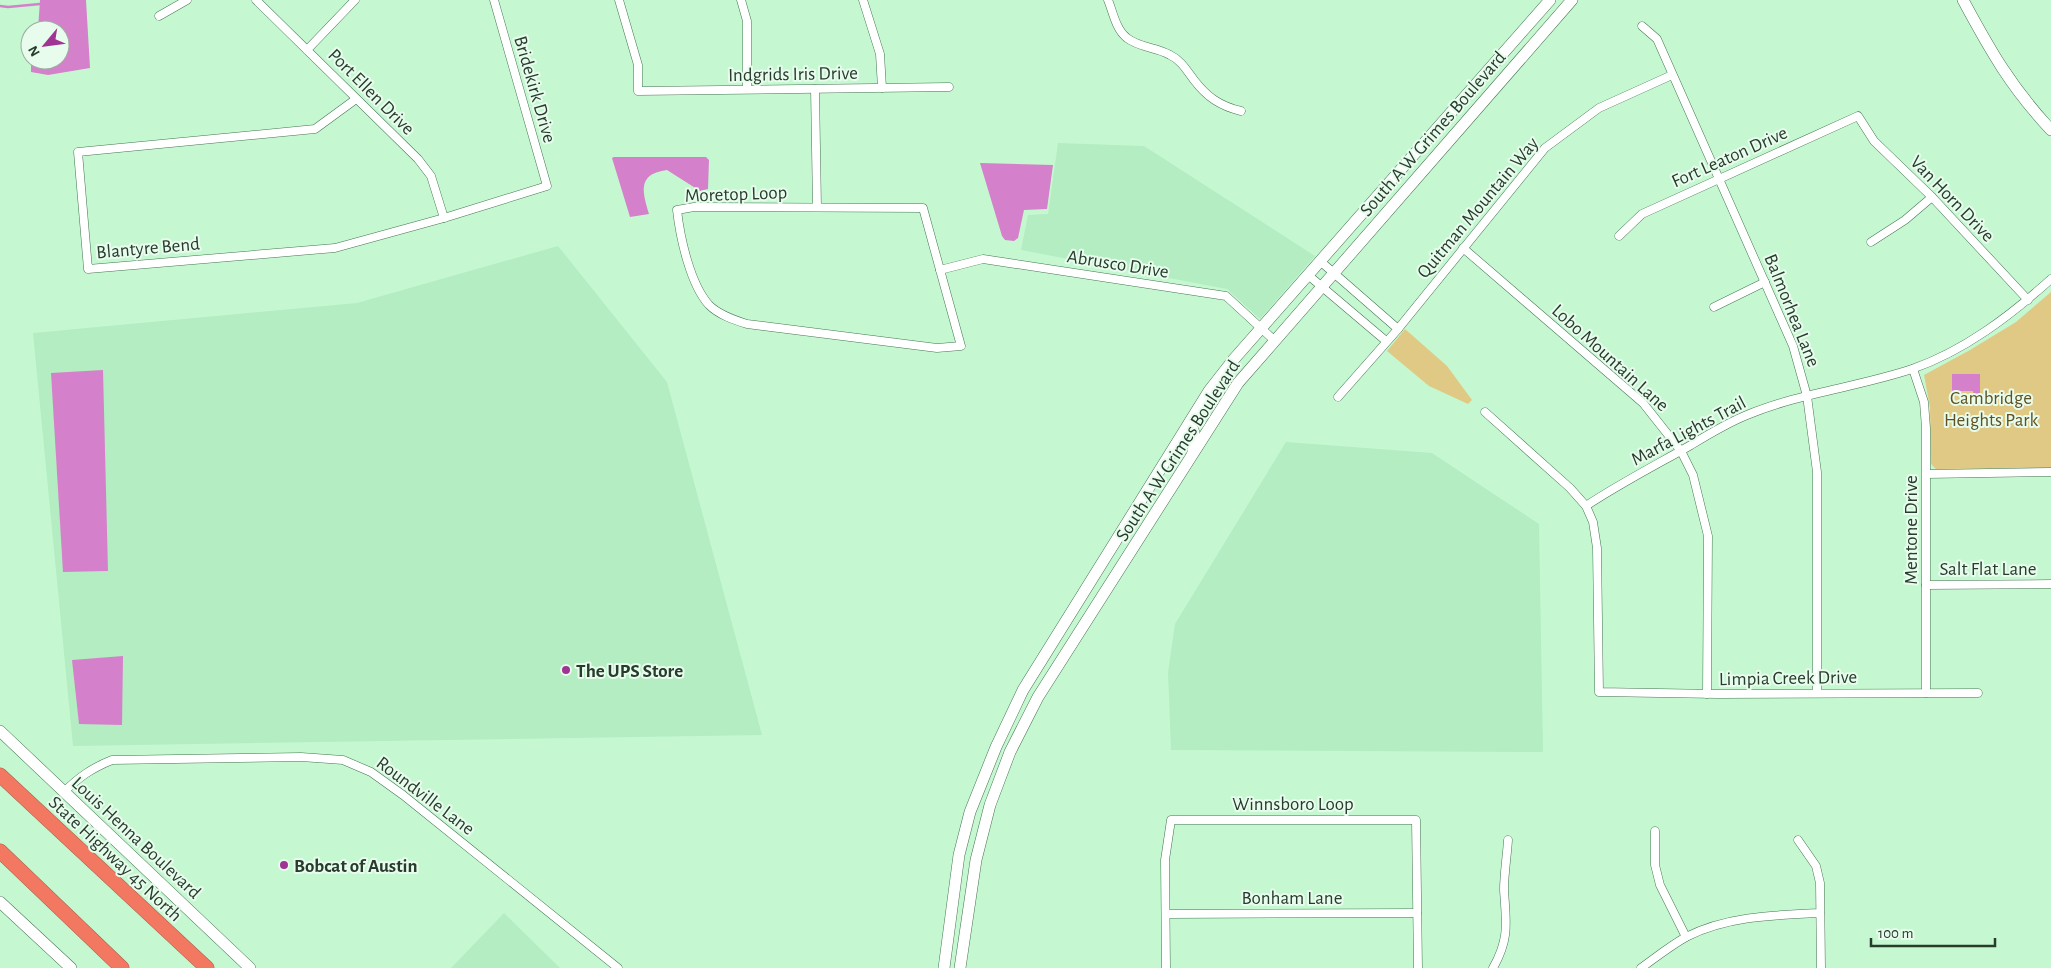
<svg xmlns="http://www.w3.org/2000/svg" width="2051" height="968" viewBox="0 0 2051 968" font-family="'Alegreya Sans',sans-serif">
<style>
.built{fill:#b3edc1}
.green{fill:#dfc985}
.water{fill:#d580ca}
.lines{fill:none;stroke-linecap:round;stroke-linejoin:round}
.stream{stroke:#d580ca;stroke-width:2.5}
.minor-casing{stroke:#467553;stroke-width:9}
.secondary-casing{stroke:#467553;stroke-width:12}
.motorway-casing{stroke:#ac634f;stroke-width:15}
.minor{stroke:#fff;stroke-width:8}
.secondary{stroke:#fff;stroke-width:11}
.motorway{stroke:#f37862;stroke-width:14}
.poi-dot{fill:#9f3495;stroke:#e8fced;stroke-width:2}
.labels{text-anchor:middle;stroke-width:4;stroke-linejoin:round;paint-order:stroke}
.street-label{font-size:19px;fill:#283c2d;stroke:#e8fced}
.park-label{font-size:19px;fill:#605122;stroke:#e8fced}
.poi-label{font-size:19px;font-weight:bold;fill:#283c2d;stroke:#e8fced;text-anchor:start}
</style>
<rect width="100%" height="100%" fill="#c5f8d1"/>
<g class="built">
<path d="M1058,143l86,3 171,110 -55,63 -33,-30 -206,-39 7,-35 20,-1z"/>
<path d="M558,246l109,136 95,353 -689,11 -40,-413 324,-30z"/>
<path d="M1286,442l146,11 107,71 4,228 -372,-2 -3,-78 7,-48z"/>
<path d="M504,913l56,55h-109z"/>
</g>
<g class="green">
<path d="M2051,292v176l-115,1 -5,-5 -1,-57 -6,-32 46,-25 46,-28z"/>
<path d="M1405,329l42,37 25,34 -4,4 -39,-18 -42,-35z"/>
</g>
<g class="water">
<path d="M40,0h46l4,68 -42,7 -17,-3v-12h29v-30h-22z"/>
<path d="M614,157h92l3,3 -1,29 -8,2 -33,-21c-31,4 -24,23 -18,44l-19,3 -18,-59z"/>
<path d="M980,163l73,2 -6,44 -23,1 -6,28 -4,3 -9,-1 -3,-4z"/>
<path d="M103,370l5,201 -45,1 -12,-199z"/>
<path d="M1952,374h28v23h-6l-1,-6h-21z"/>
<path d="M123,656l-1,69 -43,-1 -7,-64z"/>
</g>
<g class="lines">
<path class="stream" d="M0,6l8,1 32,-3"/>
<defs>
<g id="minor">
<path d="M256,0l162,159 13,17 13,42"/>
<path d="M619,0l19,65v26l311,-4"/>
<path d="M741,0l6,21v68"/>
<path d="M863,0l17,54 2,34"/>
<path d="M1108,0c5,12 8,30 19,38 13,10 29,9 43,17 11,5 17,16 24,25 13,17 26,26 47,31"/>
<path d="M159,16l28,-16"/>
<path d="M1642,26l15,13 136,307 14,50 10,76v220"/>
<path d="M307,50l48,-50"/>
<path d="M815,89l2,118"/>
<path d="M356,99l-41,30 -237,23 10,117 247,-21 109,-30 103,-32 -53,-186"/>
<path d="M694,207l229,1 38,138 -24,2 -190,-24c-13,-4 -28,-9 -38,-19 -19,-21 -29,-68 -32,-95z"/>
<path d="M1619,236l23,-22 216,-98 16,25 58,56 96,103"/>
<path d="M1871,242l34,-22 27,-23"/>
<path d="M1463,248l180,155 38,48 12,24 15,61 -1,158"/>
<path d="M1320,261l78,68"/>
<path d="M940,270l43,-11 243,37 49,45"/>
<path d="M1308,275l78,66"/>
<path d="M1714,307l51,-25"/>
<path d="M1913,369l11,33 2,26v265"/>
<path d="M1338,397l60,-68 147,-181 54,-40 73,-33"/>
<path d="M1485,412l85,76 16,18 7,16 4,26 2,144 119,2 260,-1"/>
<path d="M1927,474l124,-2"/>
<path d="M1586,506c33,-22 70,-41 105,-61 18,-11 36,-22 56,-30 53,-22 111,-28 165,-46 52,-18 98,-53 139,-90"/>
<path d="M1926,585l125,-1"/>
<path d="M64,792c15,-15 28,-24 48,-32l189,-3 42,3 28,12 32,23 215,173"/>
<path d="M1655,831v34l5,20 26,52"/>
<path d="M1798,840l18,26 4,17 1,85"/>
<path d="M1167,914l250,-1"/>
<path d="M1166,968l-1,-108 6,-40h245l2,148"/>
<path d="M1493,968c17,-30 13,-46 11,-78 0,-16 3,-34 4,-50"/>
<path d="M1641,968c14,-10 29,-22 45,-31 41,-21 89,-22 134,-24"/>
</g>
<g id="secondary">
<path d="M1963,0c28,52 48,87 88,130"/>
<path d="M1190,422l4,11 -1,20"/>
<path d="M0,731l250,237"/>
<path d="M0,902l71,66"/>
<path d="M944,968l15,-113 11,-43 26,-65 27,-57 186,-299 25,-32 316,-359"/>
<path d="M960,968l16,-108 14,-55 20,-53 28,-55 200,-314 334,-383"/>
</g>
<g id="motorway">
<path d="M0,775l207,193"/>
<path d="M0,851l122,117"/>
</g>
</defs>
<use href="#minor" class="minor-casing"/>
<use href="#secondary" class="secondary-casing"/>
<use href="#motorway" class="motorway-casing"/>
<use href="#minor" class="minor"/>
<use href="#secondary" class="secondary"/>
<use href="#motorway" class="motorway"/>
</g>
<g class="poi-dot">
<circle cx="566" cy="670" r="5"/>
<circle cx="284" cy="865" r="5"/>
</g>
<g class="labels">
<g class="street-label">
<text transform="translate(793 73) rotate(-1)" y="7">Indgrids Iris Drive</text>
<text transform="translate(536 89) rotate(74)" y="7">Bridekirk Drive</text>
<text transform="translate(372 91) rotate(45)" y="7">Port Ellen Drive</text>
<text transform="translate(1432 133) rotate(-49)" y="7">South A W Grimes Boulevard</text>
<text transform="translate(1729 156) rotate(-24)" y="7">Fort Leaton Drive</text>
<text transform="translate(736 193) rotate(-2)" y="7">Moretop Loop</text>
<text transform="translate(1953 198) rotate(46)" y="7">Van Horn Drive</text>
<text transform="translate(1477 207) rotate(-50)" y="7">Quitman Mountain Way</text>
<text transform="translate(148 247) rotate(-5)" y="7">Blantyre Bend</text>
<text transform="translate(1118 263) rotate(9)" y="7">Abrusco Drive</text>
<text transform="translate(1793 310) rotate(68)" y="7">Balmorhea Lane</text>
<text transform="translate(1611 357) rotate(42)" y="7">Lobo Mountain Lane</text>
<text transform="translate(1688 430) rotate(-28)" y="7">Marfa Lights Trail</text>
<text transform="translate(1177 450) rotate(-57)" y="7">South A W Grimes Boulevard</text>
<text transform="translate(1910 530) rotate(-90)" y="7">Mentone Drive</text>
<text x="1988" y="575">Salt Flat Lane</text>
<text transform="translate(1788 677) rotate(-1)" y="7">Limpia Creek Drive</text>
<text transform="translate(426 795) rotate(37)" y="7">Roundville Lane</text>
<text x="1293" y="810">Winnsboro Loop</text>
<text transform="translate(137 837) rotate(43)" y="7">Louis Henna Boulevard</text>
<text transform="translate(116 858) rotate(43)" y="7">State Highway 45 North</text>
<text x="1292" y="904">Bonham Lane</text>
</g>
<g class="park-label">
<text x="1991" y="404">Cambridge<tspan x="1991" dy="22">Heights Park</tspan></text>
</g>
<g class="poi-label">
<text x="576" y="677">The UPS Store</text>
<text x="294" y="872">Bobcat of Austin</text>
</g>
</g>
<g transform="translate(45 45) rotate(241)"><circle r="24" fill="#e8fced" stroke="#9bafa0"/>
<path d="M0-4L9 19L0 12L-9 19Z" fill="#9f3495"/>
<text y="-8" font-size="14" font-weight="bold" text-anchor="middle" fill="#283c2d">N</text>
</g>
<path d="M1871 938v8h124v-8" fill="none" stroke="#283c2d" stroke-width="2.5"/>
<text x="1878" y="938" font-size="15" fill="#283c2d" stroke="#e8fced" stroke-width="4" paint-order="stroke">100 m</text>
</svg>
